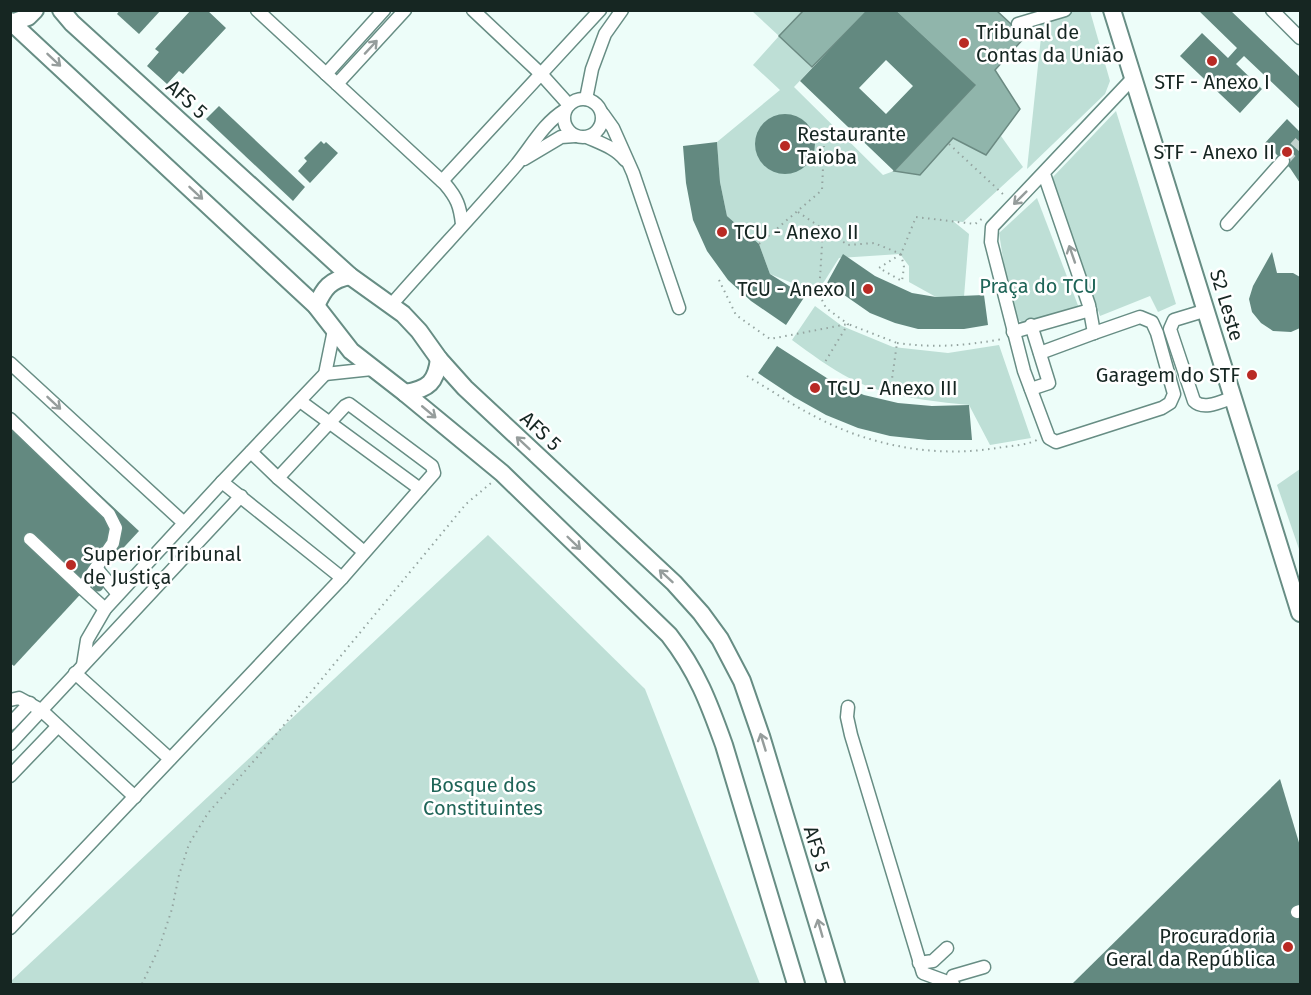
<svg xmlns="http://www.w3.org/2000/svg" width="1311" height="995" viewBox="0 0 1311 995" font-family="'Fira Sans',sans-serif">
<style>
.green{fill:#bedfd6}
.water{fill:#90b5ab;stroke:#6b8a82;stroke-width:1.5}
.building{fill:#638980;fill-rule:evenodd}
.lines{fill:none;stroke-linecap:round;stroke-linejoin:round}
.minor-tunnel{stroke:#c2d2ce;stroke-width:12;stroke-dasharray:12 6;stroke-linecap:butt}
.minor-casing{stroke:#678d84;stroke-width:15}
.major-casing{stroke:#678d84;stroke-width:20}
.path{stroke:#94a4a0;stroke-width:2;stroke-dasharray:1.5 4.5;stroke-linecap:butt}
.minor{stroke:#fff;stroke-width:12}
.major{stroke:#fff;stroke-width:16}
.oneway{stroke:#969d9c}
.poi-dot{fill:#b92a24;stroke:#fff;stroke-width:2}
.labels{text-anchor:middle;stroke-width:5;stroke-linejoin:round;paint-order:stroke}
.poi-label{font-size:20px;fill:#162622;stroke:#fff;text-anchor:start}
.street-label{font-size:20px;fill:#162622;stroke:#fff}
.park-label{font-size:20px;fill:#1f6558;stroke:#fff}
</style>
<rect width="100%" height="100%" fill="#edfdf9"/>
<g class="green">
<path d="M752,11h51l-24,25 33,32 -18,19 89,88 11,-4 26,4 33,-37 33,17 15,-19 22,31 -60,55 -10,-1 16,13 -5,63h-28l-27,-15v-16l-9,-12 -61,4 -22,35 -47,-19 -11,-30 -32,-28 -7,-34 -3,-40 63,-52 -27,-25 26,-29z"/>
<path d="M1038,11h52l20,70 -5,13 -78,75 14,-132z"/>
<path d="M1116,111l60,193 -18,8 -8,-16 -50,20 -48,-138z"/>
<path d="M1037,198l42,110 -53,17 -14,-9 -13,-83z"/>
<path d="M815,306l27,20 51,21 55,6 51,-8 32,93 -41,7 -21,-40c-39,-4 -83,-8 -118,-26 -21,-11 -40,-25 -59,-39z"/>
<path d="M1300,469v83l-23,-67z"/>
<path d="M488,535l157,154 115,295h-749v-3z"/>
</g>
<g class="water">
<path d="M803,11h64l-55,56 -33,-31z"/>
<path d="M895,11h102l28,26 -30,33 25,39 -34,46 -33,-17 -33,37 -26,-4 81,-86z"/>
</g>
<g class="building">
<path d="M120,10h41l-22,24 -22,-20z"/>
<path d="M191,10h16l19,18 -43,46 -4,-3 -12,13 -20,-18 12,-14 -4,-3z"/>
<path d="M867,10h28l80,75 -81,86 -94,-90zM886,60l27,26 -27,28 -27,-26z"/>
<path d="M1198,10h32l70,67v32l-56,-53 -8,8 26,25 -22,24 -60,-57 22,-23 26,25 9,-10z"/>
<path d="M219,106l86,81 -12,14 -87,-82z"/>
<circle cx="785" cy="144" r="30"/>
<path d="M1287,119l13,13v51l-10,-15 -25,-25z"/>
<path d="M321,141l3,3 2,-2 12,11 -28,30 -12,-12 9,-10 -3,-3z"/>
<path d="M717,142l3,40 7,34 32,28 11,30 35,22 -19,29 -35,-24 -23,-21 -21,-29 -14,-31 -7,-37 -3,-37z"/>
<path d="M1272,252l5,21h16l7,4v51l-9,4 -18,-1 -12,-8 -9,-11 -3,-13 4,-13z"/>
<path d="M843,254l32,22 37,17 24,4 48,-2 4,30 -24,4h-46l-23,-6 -25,-10 -43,-30z"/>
<path d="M777,346l56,36 31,13 34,8 34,3 37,-1 3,35h-44l-38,-4 -32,-8 -32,-13 -32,-18 -36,-24z"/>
<path d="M10,411l129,120 -125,135 -4,-3z"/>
<circle cx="98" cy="586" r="5.5"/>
<path d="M1280,779l20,67v138h-228z"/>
</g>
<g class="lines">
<path class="minor-tunnel" d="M1283,161l17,-19"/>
<defs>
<g id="minor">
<path d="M257,10l188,174c12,14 15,22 17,40"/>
<path d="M473,10l69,65 27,30"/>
<path d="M1272,10l28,28"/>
<path d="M1018,24l47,-14"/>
<path d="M326,74l58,-64"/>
<path d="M337,84l68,-74"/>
<circle cx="583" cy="118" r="19"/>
<path d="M586,99l6,-30 13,-35 17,-24"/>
<path d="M603,114l10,14 20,45 46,135"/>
<path d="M587,137c13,6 29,11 38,23"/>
<path d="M524,159l37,-22 14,-1"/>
<path d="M1044,174l45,131 5,28 46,-16 12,5 5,11 17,61 -4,9 -8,5 -106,34 -7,-4 -25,-67 -33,-129 1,-15 142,-150"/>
<path d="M442,181l158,-171"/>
<path d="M1227,224l56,-63"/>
<path d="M392,304c41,-47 85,-93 125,-140 16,-20 27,-41 48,-54"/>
<path d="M1207,310l-33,10 -4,9 24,72c10,10 28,0 40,-4"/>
<path d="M1013,332l77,-22"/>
<path d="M1040,353l54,-20"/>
<path d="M10,363l174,160"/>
<path d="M325,374l47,-5"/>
<path d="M1031,389l18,-6 -18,-58"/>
<path d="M300,401l120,88"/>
<path d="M10,419l99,95 7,14 -3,15 -31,45 23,21"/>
<path d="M251,452l27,26 67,-72 4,-2 83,62 2,7 -92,105"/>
<path d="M278,478l86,74"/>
<path d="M30,539l52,49"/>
<path d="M96,568l22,26"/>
<path d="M83,665l4,-25 18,-31 117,-127 103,-108 9,-44"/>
<path d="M75,673l95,86"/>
<path d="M10,700l9,-2 22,12 94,87"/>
<path d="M848,707l-1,10 4,18 72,238 30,11"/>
<path d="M10,724l20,-21"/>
<path d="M10,744l231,-248"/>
<path d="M10,776l48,-50"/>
<path d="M1297,912l3,-1"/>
<path d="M10,928l332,-350 -120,-96"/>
<path d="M919,963l14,-2 14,-13"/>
<path d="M953,976l31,-9"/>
</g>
<g id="major">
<path d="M61,10l11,13 278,253 53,38 16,17 20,28 26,29 209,195 27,30 19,26 22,42 19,55 75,248"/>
<path d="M1112,10l188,603"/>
<path d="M10,21l306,285 35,45 54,42 97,80 167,162c28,36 40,68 55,110l72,239"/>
<path d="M14,22l14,-5 7,-7"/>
<path d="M316,306c8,-18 14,-26 34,-30"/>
<path d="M405,393c24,-4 31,-11 34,-34"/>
</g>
</defs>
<use href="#minor" class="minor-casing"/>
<use href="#major" class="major-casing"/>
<g class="path">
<path d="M949,144l56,52"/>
<path d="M798,212l25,17 -4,65 7,14 22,16 -23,38"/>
<path d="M823,229l25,16 26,-2 27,11"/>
<path d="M759,244l63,-54 2,-44"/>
<path d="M901,254l3,13 -2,14 -23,-13 22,-14 15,-37 59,7 8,-6"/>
<path d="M719,280l17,35 34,24 78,-15 49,19 -6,43"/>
<path d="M897,343c38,5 67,3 105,-4l1,2"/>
<path d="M747,376c22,13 44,28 67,40 56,30 121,42 183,32 12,-2 31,-3 40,-8"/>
<path d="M142,984l17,-36 13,-39 7,-34 10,-31 19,-31 52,-59 206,-250 25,-21"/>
</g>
<use href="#minor" class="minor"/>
<use href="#major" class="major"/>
</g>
<defs><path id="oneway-shaft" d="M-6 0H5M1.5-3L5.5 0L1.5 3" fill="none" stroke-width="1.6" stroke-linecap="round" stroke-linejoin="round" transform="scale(1.5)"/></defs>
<g class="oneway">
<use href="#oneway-shaft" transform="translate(371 47) rotate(-47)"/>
<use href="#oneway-shaft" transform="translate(54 60) rotate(43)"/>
<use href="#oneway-shaft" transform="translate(196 193) rotate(43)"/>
<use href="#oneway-shaft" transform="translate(1020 198) rotate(135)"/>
<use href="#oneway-shaft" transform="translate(1072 254) rotate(-109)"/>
<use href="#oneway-shaft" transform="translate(54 403) rotate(43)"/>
<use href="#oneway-shaft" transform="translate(429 412) rotate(40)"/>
<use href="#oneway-shaft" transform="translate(523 443) rotate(-137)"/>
<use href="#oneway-shaft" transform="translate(574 543) rotate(44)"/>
<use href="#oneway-shaft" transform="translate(666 576) rotate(-137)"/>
<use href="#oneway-shaft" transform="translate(763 742) rotate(-107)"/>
<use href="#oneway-shaft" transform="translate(820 928) rotate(-106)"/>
</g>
<g class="poi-dot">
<circle cx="964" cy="43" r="6"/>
<circle cx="1212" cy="61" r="6"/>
<circle cx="785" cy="146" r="6"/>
<circle cx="1287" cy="152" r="6"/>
<circle cx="722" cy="232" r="6"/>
<circle cx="868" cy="289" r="6"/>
<circle cx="1252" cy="375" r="6"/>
<circle cx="815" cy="388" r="6"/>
<circle cx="71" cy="565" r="6"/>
<circle cx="1288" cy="947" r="6"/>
</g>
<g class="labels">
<g class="poi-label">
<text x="976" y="39">Tribunal de<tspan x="976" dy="23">Contas da União</tspan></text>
<text x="1212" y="89" text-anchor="middle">STF - Anexo I</text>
<text x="797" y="141">Restaurante<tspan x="797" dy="23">Taioba</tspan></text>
<text x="1275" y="159" text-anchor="end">STF - Anexo II</text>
<text x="734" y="239">TCU - Anexo II</text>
<text x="856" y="296" text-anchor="end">TCU - Anexo I</text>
<text x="1240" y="382" text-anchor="end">Garagem do STF</text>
<text x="827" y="395">TCU - Anexo III</text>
<text x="83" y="561">Superior Tribunal<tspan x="83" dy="23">de Justiça</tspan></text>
<text x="1276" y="943" text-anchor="end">Procuradoria<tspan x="1276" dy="23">Geral da República</tspan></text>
</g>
<g class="street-label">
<text transform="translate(187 99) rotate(42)" y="7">AFS 5</text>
<text transform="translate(1227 305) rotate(73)" y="7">S2 Leste</text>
<text transform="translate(541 431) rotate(43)" y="7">AFS 5</text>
<text transform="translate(817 849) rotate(73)" y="7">AFS 5</text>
</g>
<g class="park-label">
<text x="1038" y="293">Praça do TCU</text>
<text x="483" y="792">Bosque dos<tspan x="483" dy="23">Constituintes</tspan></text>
</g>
</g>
<rect width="1311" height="995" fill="none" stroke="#162622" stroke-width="24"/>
</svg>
